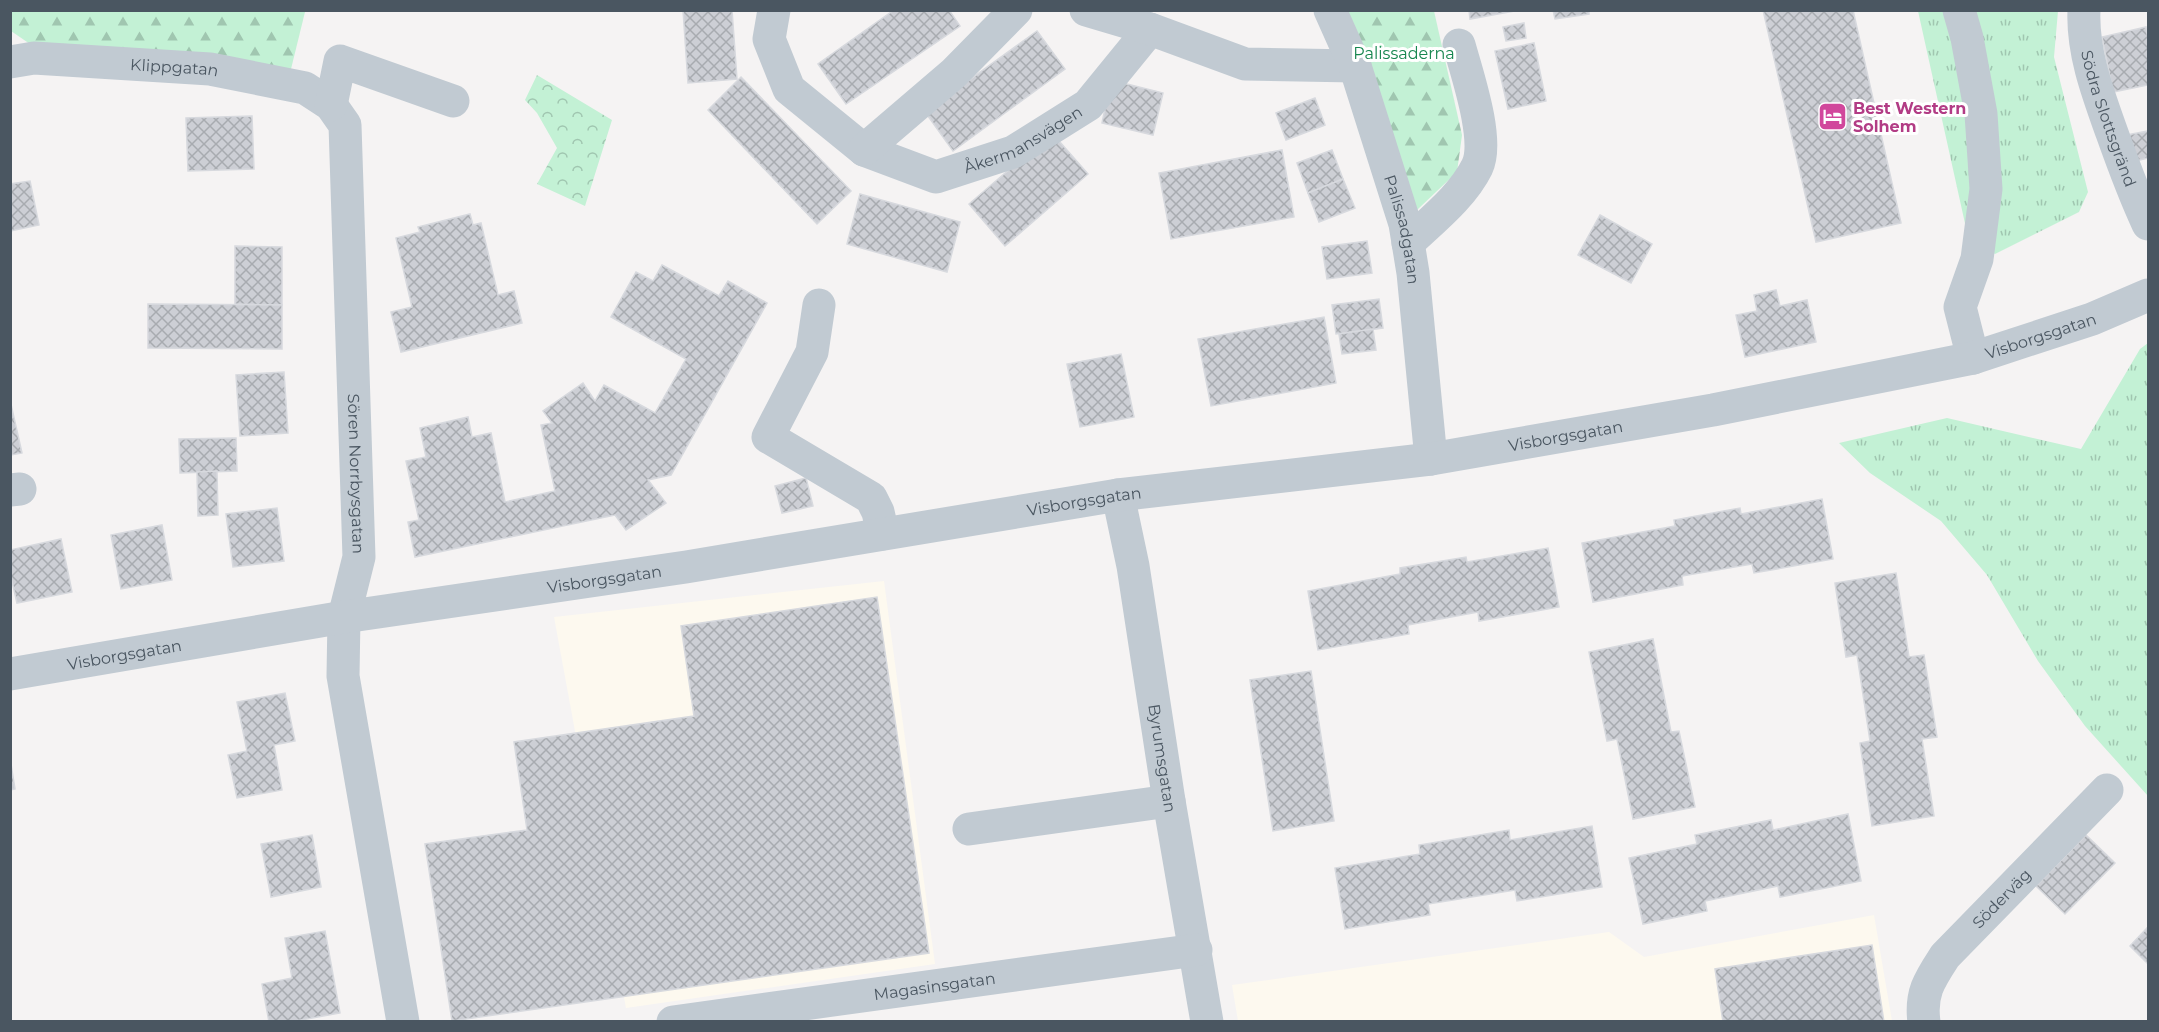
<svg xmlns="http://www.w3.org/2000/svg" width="2159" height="1032" viewBox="0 0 2159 1032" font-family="Montserrat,sans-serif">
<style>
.commercial{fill:#fdf9ef}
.grass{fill:url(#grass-tufts)}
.forest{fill:url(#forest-firs)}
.park{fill:url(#park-crowns)}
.building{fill:url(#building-cross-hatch);stroke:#d7d9de;stroke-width:1.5}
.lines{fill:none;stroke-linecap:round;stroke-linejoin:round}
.minor{stroke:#c1cad2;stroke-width:33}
.labels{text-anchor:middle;stroke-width:6;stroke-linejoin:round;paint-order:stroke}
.park-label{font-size:16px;fill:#17864f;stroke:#fff}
.street-label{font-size:16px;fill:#4a5661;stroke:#fff}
.hotel-label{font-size:16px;font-weight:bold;fill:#b23c85;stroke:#fff;text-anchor:start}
</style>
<defs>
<pattern id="grass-tufts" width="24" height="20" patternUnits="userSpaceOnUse" patternTransform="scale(1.5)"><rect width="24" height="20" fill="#c3f1d5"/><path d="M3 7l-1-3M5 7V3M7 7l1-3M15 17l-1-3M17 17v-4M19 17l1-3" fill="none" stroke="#a0c6b0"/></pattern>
<pattern id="forest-firs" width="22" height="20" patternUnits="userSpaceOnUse" patternTransform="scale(1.5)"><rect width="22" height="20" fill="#c3f1d5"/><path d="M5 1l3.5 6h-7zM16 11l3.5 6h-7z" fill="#a0c6b0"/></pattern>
<pattern id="park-crowns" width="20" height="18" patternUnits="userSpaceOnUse" patternTransform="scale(1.5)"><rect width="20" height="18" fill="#c3f1d5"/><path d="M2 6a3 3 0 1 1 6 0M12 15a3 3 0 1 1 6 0" fill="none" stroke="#a0c6b0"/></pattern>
<pattern id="building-cross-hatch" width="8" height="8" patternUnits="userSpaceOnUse" patternTransform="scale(1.5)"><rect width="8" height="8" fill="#cdcfd5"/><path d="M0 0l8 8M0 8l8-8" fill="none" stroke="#a8abb0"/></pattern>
</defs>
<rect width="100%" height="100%" fill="#f5f3f3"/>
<g class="commercial">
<path d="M884,581l51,383 -309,44 -72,-391z"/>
<path d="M1874,915l18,106h-654l-6,-36 377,-53 35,25z"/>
</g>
<g class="grass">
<path d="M1918,11h140l-4,46 34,135 -9,20 -84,42 -27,-17z"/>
<path d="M2148,343v453l-63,-70 -47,-65 -51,-86 -46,-54 -71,-48 -31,-30 108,-25 134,31 59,-100z"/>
</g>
<g class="forest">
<path d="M304,10l1,2 -14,57 -261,-25 -19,-13 -1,-20z"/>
<path d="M1348,11h86l28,124 -5,37 -40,38z"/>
</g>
<path class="park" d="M537,75l75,45 -27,86 -48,-22 20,-36 -20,-35 -12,-13z"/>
<g class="building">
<path d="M683,10h49l5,69 -49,4z"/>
<path d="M894,10h55l11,16 -114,78 -28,-40z"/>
<path d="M1469,10h51l-50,9z"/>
<path d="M1553,10h36v4l-34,5z"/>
<path d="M1763,10h90l48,213 -85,19z"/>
<path d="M1524,23l2,15 -20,3 -3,-14z"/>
<path d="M2146,27l2,13v45l-35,7 -11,-55z"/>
<path d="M1037,31l28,38 -112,82 -28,-39z"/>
<path d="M1534,43l12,58 -38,8 -13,-58z"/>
<path d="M741,77l110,114 -34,33 -109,-114z"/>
<path d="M1111,80l52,13 -10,42 -51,-12z"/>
<path d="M1315,98l10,27 -39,15 -10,-27z"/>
<path d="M252,116l2,53 -66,2 -2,-53z"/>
<path d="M2148,131v27l-20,5 -7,-27z"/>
<path d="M1052,133l36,41 -83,72 -36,-42z"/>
<path d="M1282,150l12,67 -123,22 -12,-66z"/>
<path d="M1332,150l11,29 -35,14 -11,-30z"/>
<path d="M1343,179l12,29 -36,14 -11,-29z"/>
<path d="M30,181l9,44 -29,6v-47z"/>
<path d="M860,194l100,28 -13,50 -100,-28z"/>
<path d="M470,214l3,11 8,-2 17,72 16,-4 8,32 -121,29 -10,-40 21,-5 -16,-69 24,-6 -2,-5z"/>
<path d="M1600,215l52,29 -21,39 -53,-28z"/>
<path d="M1367,241l5,32 -45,6 -5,-32z"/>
<path d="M235,246l47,1v58l-47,-1z"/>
<path d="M662,265l57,31 9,-15 39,22 -96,172 -23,5 18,23 -40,27 -11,-15 -200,42 -7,-35 11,-2 -13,-59 20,-4 -6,-29 48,-11 4,20 19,-4 14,69 50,-11 -14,-66 11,-2 -9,-12 40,-28 12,18 9,-16 51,28 31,-54 -75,-42 25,-45 17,9z"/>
<path d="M1776,290l4,16 27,-6 9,42 -71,15 -9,-42 21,-4 -3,-16z"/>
<path d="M1379,299l4,29 -47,6 -4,-29z"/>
<path d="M148,304l134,1v44l-134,-1z"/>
<path d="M1324,317l12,66 -125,23 -13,-67z"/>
<path d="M1373,329l3,21 -34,4 -3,-20z"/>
<path d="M1121,354l13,63 -54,10 -13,-63z"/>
<path d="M284,372l4,61 -48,3 -4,-61z"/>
<path d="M10,400l12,53 -12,2z"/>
<path d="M236,438l1,33 -57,2 -1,-34z"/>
<path d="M217,471l1,44 -20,1 -1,-44z"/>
<path d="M806,478l7,28 -31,7 -7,-27z"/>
<path d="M1822,499l11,60 -79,14 -2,-9 -70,12 1,9 -90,17 -11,-59 93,-17 -1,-6 66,-12 1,6z"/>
<path d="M277,508l7,53 -51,6 -7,-53z"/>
<path d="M162,525l10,55 -51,9 -10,-54z"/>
<path d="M61,539l11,53 -55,11 -7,-30v-23z"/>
<path d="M1548,548l11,59 -80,14 -1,-9 -70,13 1,9 -91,16 -10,-59 92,-17v-6l66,-11 1,5z"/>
<path d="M1896,573l13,84 15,-2 13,82 -15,2 12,77 -62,10 -12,-83 10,-2 -13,-86 -11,2 -11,-74z"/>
<path d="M877,597l52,356 -477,68 -27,-177 102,-14 -13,-88 180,-26 -13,-90z"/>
<path d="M1653,639l18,93 8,-1 16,76 -62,12 -16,-80 -10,2 -18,-89z"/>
<path d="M1311,671l23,150 -61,10 -23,-151z"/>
<path d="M285,693l10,48 -21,4 8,45 -45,8 -9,-43 19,-4 -10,-49z"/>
<path d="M10,758l5,31 -5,1z"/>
<path d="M1848,814l13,67 -81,16 -2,-11 -73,15 2,10 -64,13 -14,-66 68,-14 -2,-9 76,-15 2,10z"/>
<path d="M1592,826l10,61 -85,14 -2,-11 -87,14 2,11 -85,14 -10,-61 85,-14 -1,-9 90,-15 1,10z"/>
<path d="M312,835l9,52 -50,10 -10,-53z"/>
<path d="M2086,835l29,28 -50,51 -29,-28z"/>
<path d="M2148,927v37l-18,-18z"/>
<path d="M325,931l15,82 -50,9h-21l-7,-38 30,-6 -7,-40z"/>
<path d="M1872,945l12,77h-161l-8,-53z"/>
</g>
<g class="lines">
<g class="minor">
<path id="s1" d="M774,10l-5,29 20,50 75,61 72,27 77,-25 75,-47 62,-76"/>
<path d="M1086,10l64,19 95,35 110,2"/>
<path id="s2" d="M1330,10l25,56 50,158 8,49 18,186"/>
<path d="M1959,10l8,28 14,76 5,75 -9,70 -17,48 13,51"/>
<path id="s3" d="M2084,10c-2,42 14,84 28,123 11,31 22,61 36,91"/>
<path id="s4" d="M10,62l24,-4 176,11 95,19 26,17 14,20 14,432 -15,60 -1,59 60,346"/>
<path d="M331,105l9,-44 113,40"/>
<path d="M864,150l90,-77 62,-63"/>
<path d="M1408,243c24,-23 54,-46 69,-76 13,-26 -10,-93 -18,-122"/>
<path d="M819,305l-7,47 -44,85 103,61 7,14 5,22"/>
<path d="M10,490l10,-1"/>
<path id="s5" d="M1118,495l15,71 36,235 38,221"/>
<path id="s6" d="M10,674l334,-57 342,-50 432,-72 313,-36 282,-49 260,-52 119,-39 56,-24"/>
<path d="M969,829l200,-28"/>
<path id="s7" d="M673,1022l523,-72"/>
<path id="s8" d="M1924,1022c-4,-29 6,-43 21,-66l162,-166"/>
</g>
</g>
<defs>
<symbol id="hotel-square" viewBox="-11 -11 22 22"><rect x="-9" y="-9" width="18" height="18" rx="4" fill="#d1479c" stroke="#fff"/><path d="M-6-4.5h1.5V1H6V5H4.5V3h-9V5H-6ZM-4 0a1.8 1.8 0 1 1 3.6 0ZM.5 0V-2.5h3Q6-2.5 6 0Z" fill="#fff"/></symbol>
</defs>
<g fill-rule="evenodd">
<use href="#hotel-square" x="1816" y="100" width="33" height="33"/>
</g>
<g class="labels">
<g class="park-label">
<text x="1404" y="59">Palissaderna</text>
</g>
<g class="street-label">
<text dy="6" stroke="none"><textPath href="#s4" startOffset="165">Klippgatan</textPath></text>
<text dy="6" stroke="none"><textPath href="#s3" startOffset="112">Södra Slottsgränd</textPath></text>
<text dy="6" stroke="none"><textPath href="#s1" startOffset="352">Åkermansvägen</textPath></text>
<text dy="6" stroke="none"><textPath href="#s2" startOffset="232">Palissadgatan</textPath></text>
<text dy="6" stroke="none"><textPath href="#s6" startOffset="2060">Visborgsgatan</textPath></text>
<text dy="6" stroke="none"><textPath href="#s6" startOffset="1574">Visborgsgatan</textPath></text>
<text dy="6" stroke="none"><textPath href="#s4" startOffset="702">Sören Norrbysgatan</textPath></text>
<text dy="6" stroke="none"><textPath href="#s6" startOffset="1088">Visborgsgatan</textPath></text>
<text dy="6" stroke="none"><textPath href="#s6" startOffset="602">Visborgsgatan</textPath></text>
<text dy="6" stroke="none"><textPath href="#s6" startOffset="116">Visborgsgatan</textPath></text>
<text dy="6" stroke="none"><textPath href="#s5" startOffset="267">Byrumsgatan</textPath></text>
<text dy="6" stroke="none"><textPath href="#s8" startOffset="152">Söderväg</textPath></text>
<text dy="6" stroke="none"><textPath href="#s7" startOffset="264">Magasinsgatan</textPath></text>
</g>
<g class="hotel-label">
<text x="1853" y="114">Best Western<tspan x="1853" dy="18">Solhem</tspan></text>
</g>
</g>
<rect width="2159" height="1032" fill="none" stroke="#4a5661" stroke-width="24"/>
</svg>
